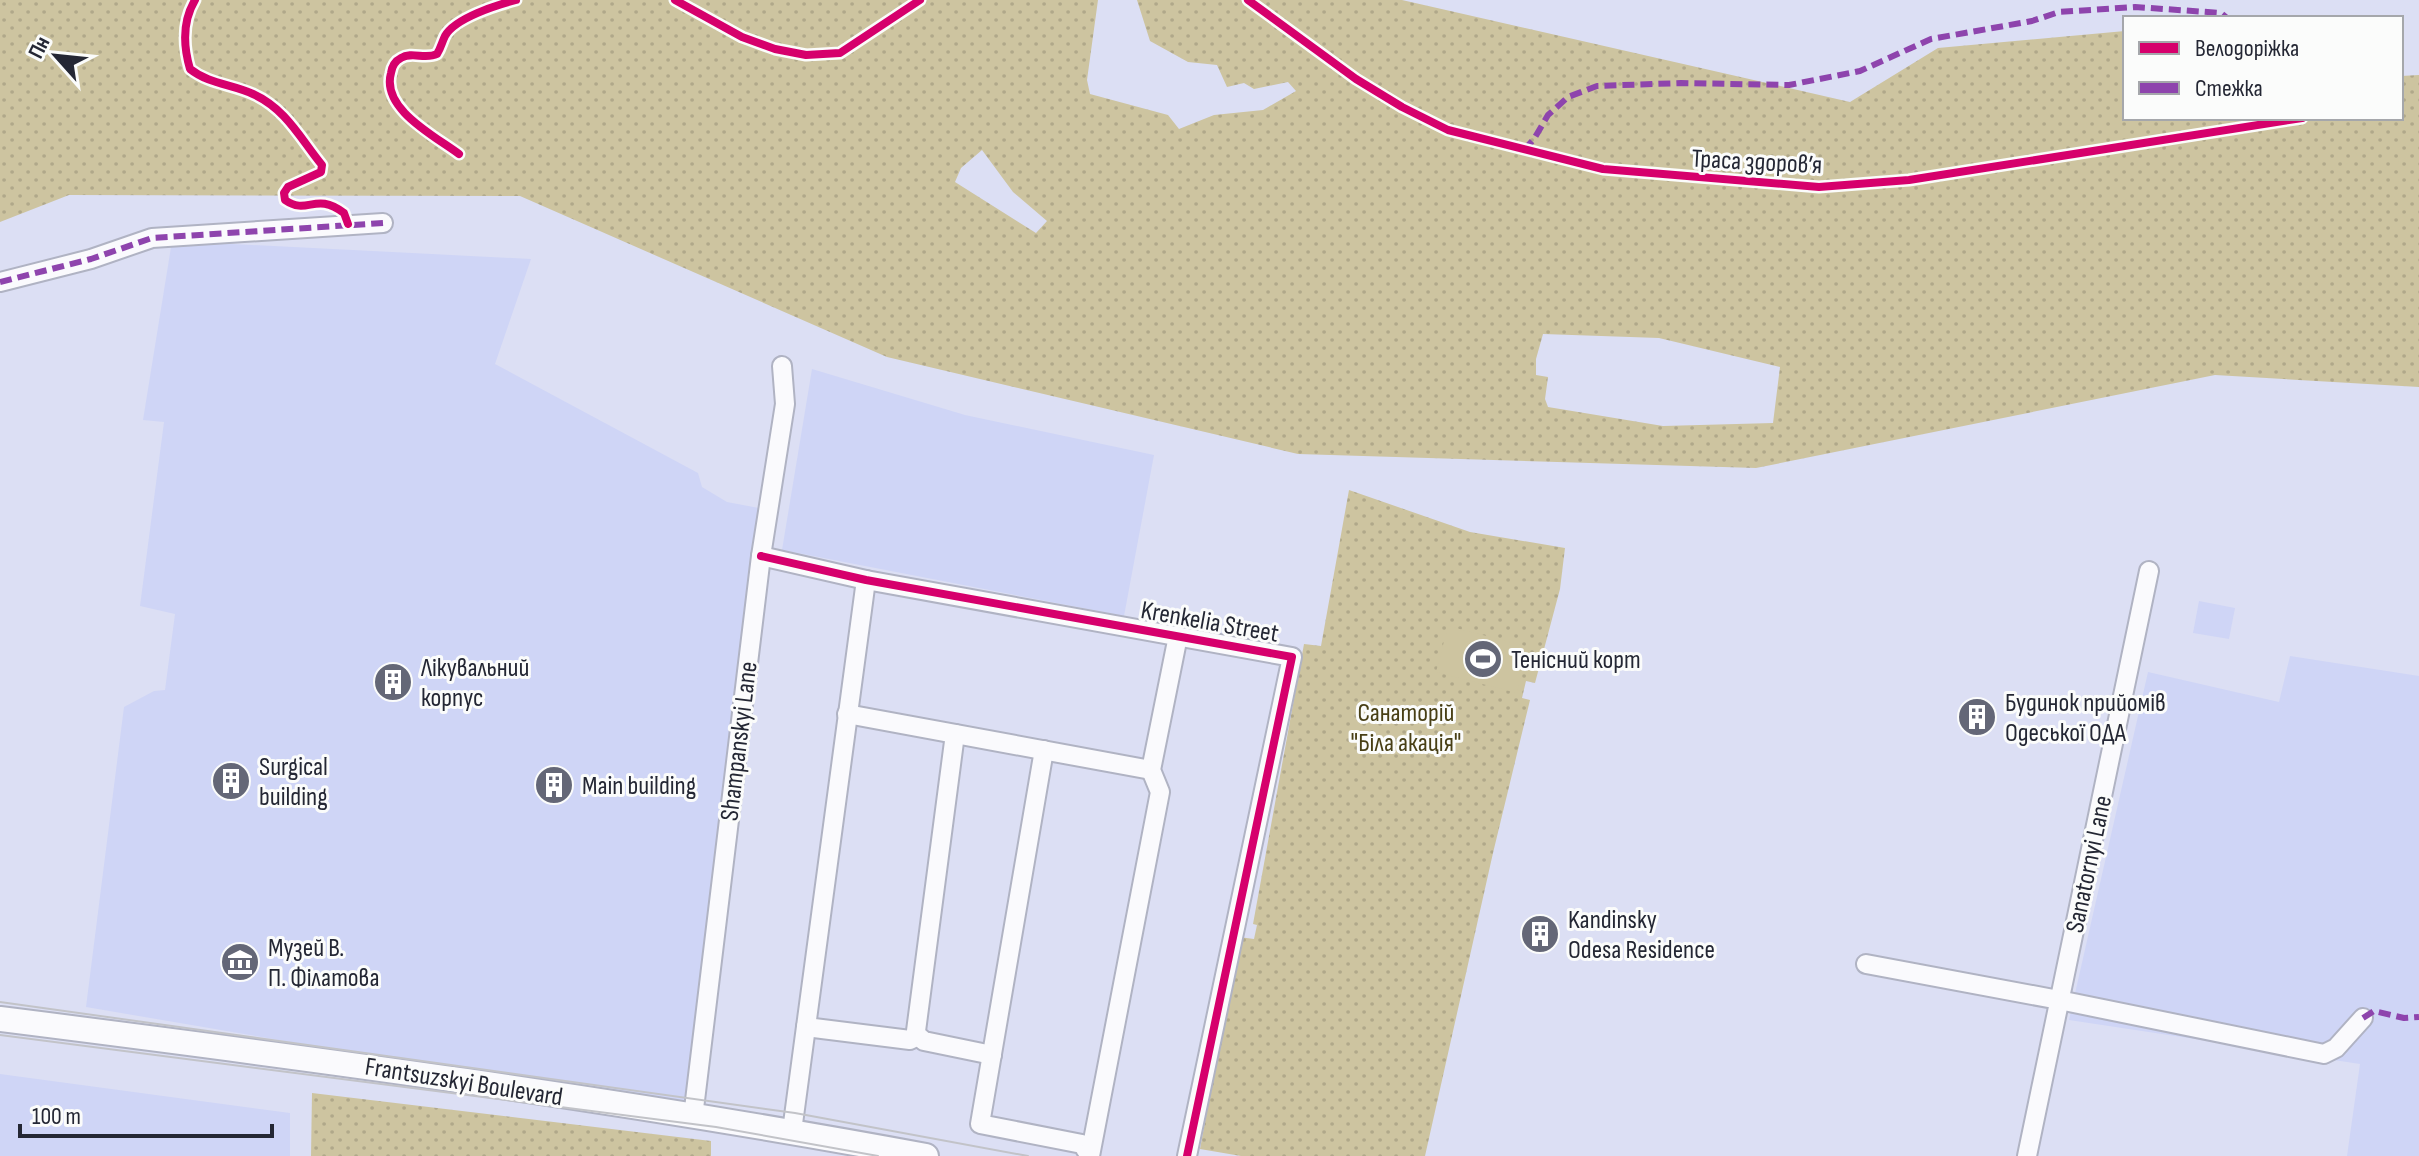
<svg xmlns="http://www.w3.org/2000/svg" width="2419" height="1156" viewBox="0 0 2419 1156" font-family="'Sofia Sans Condensed',sans-serif">
<style>
.built{fill:#cfd5f6}
.grass{fill:url(#grass-dots);fill-rule:evenodd}
.garden{fill:#cdc4a0}
.lines{fill:none;stroke-linecap:round;stroke-linejoin:round}
.street-casing{stroke:#b0b3c3;stroke-width:22}
.secondary-casing{stroke:#b0b3c3;stroke-width:28}
.street{stroke:#fafafd;stroke-width:18}
.secondary{stroke:#fafafd;stroke-width:24}
.tram{stroke:#c2c3c8;stroke-width:2}
.quiet{stroke:#8e44ad;stroke-width:6;stroke-dasharray:12 6;stroke-linecap:butt}
.cycleway-casing{stroke:#fbfcfb;stroke-width:13}
.cycleway{stroke:#d6006c;stroke-width:8}
.labels{text-anchor:middle;stroke-width:6;stroke-linejoin:round;paint-order:stroke}
.street-label{font-size:26px;fill:#242734;stroke:#fbfcfb}
.poi-label{font-size:26px;fill:#242734;stroke:#fbfcfb;text-anchor:start}
.park-label{font-size:26px;fill:#483f15;stroke:#fbfcfb}
</style>
<defs>
<pattern id="grass-dots" width="8" height="8" patternUnits="userSpaceOnUse" patternTransform="scale(2)"><rect width="8" height="8" fill="#cdc4a0"/><path d="M2 2h.1M6 6h.1" fill="none" stroke="#b0a88a" stroke-width="1.8" stroke-linecap="round"/></pattern>
</defs>
<rect width="100%" height="100%" fill="#dcdff4"/>
<g class="built">
<path d="M172,241l359,18 -36,105 203,109 4,14 25,15 37,7 -75,601 -603,-103 38,-300 30,-16 11,-1 10,-76 -35,-8 24,-184 -21,-2z"/>
<path d="M812,369l153,46 189,40 -30,161 -342,-66z"/>
<path d="M2199,601l36,7 -6,31 -36,-6z"/>
<path d="M2290,656l129,20v480h-72l13,-92 -291,-44 79,-348 131,30z"/>
<path d="M0,1074l290,39v43h-290z"/>
</g>
<g class="grass">
<path d="M0,0h1098l-11,80 3,14 78,21 11,14 35,-14 49,-5 33,-19 -8,-9 -34,7 -10,-6 -17,4 -10,-22 -29,-3 -38,-21 -13,-41h265l448,102 88,-54 187,-17v87h276v-42l18,-1v312l-204,-12 -459,93 -458,-14 -411,-97 -367,-161 -451,-1 -69,27zM982,150l31,42 34,29 -11,12 -81,-51 6,-14zM1543,334l116,4 121,29 -7,56 -110,3 -115,-19 -3,-8 3,-22 -12,-2v-16z"/>
<path d="M1349,490l121,42 95,16 -5,41 -25,94 -9,-2 -4,17 8,2 -37,153 -68,303h-184l-41,-7 39,-212 15,2 3,-14 -4,-1 51,-280 17,2z"/>
<path d="M312,1093l399,48v15h-400z"/>
</g>
<path class="garden" d="M1448,626l81,21 -12,46 -81,-21z"/>
<g class="lines">
<defs>
<g id="street">
<path d="M0,282l91,-23 61,-21 231,-15"/>
<path d="M761,556l105,24 426,77 -105,499"/>
<path d="M847,714l304,56"/>
<path d="M955,734l-39,297 2,5 6,5 68,14"/>
<path d="M1044,750l-64,374 102,20 8,12"/>
<path d="M1866,964l193,36 265,54 12,-6 27,-30"/>
<path d="M806,1027l104,13 8,-4"/>
<path d="M693,1117l68,-561 24,-152 -3,-38"/>
<path d="M792,1131l74,-551"/>
<path d="M1090,1156l70,-364 -9,-22 27,-134"/>
<path d="M2027,1156l122,-585"/>
</g>
<path id="secondary" d="M0,1019c310,39 619,80 926,137"/>
</defs>
<use href="#street" class="street-casing"/>
<use href="#secondary" class="secondary-casing"/>
<use href="#street" class="street"/>
<use href="#secondary" class="secondary"/>
<g class="tram">
<path d="M0,1002l795,111 233,43"/>
<path d="M0,1035l716,92 162,29"/>
</g>
<g class="quiet">
<path d="M1524,150l10,-11 14,-24 20,-18 29,-11 84,-3 108,2 71,-14 71,-32 101,-18 27,-9 76,-5 86,6 6,5"/>
<path d="M0,282l91,-23 61,-21 231,-15"/>
<path d="M2363,1018l11,-7 30,7 15,-1"/>
</g>
<defs>
<g id="cycleway">
<path d="M195,0c-13,22 -12,45 -5,69 19,15 41,15 63,25 33,15 47,44 69,71l-1,7 -33,15 -4,6 1,7c23,16 30,-9 59,13l4,11"/>
<path d="M675,0l67,37 33,12 31,6 34,-2 80,-53"/>
<path d="M1248,0l108,79 46,28 46,23 155,39 216,18 90,-7 393,-62"/>
<path d="M459,154c-24,-18 -78,-45 -68,-81 1,-7 4,-12 10,-15 11,-7 24,2 36,-4 4,-6 5,-12 8,-18 10,-18 52,-31 71,-36"/>
<path d="M761,556l105,24 426,77 -105,499"/>
</g>
</defs>
<use href="#cycleway" class="cycleway-casing"/>
<use href="#cycleway" class="cycleway"/>
</g>
<defs>
<symbol id="stadium-disc" viewBox="-11 -11 22 22"><circle r="9.5" fill="#646777" stroke="#fbfcfb"/><path d="M0-5a6.5 5 0 1 0 0 10a6.5 5 0 1 0 0-10ZM-3.5-1.8h7v3.6h-7Z" fill="#fff"/></symbol>
<symbol id="building-disc" viewBox="-11 -11 22 22"><circle r="9.5" fill="#646777" stroke="#fbfcfb"/><path d="M-4-6H4V6H1V3H-1V6H-4ZM-2.5-4.3h1.7v1.8h-1.7ZM.8-4.3h1.7v1.8H.8ZM-2.5-1h1.7V.8h-1.7ZM.8-1h1.7V.8H.8Z" fill="#fff"/></symbol>
<symbol id="museum-disc" viewBox="-11 -11 22 22"><circle r="9.5" fill="#646777" stroke="#fbfcfb"/><path d="M0-6L6-3V-2H-6V-3ZM-5-1h2V3h-2ZM-1-1h2V3h-2ZM3-1h2V3H3ZM-6 4H6V6H-6Z" fill="#fff"/></symbol>
</defs>
<g fill-rule="evenodd">
<use href="#stadium-disc" x="1461" y="637" width="44" height="44"/>
<use href="#building-disc" x="371" y="660" width="44" height="44"/>
<use href="#building-disc" x="1955" y="695" width="44" height="44"/>
<use href="#building-disc" x="209" y="759" width="44" height="44"/>
<use href="#building-disc" x="532" y="763" width="44" height="44"/>
<use href="#building-disc" x="1518" y="912" width="44" height="44"/>
<use href="#museum-disc" x="218" y="940" width="44" height="44"/>
</g>
<g class="labels">
<g class="street-label">
<text transform="translate(1757 161) rotate(3)" y="9">Траса здоров’я</text>
<text transform="translate(1210 621) rotate(10)" y="9">Krenkelia Street</text>
<text transform="translate(738 741) rotate(-83)" y="9">Shampanskyi Lane</text>
<text transform="translate(2088 864) rotate(-78)" y="9">Sanatornyi Lane</text>
<text transform="translate(464 1081) rotate(9)" y="9">Frantsuzskyi Boulevard</text>
</g>
<g class="poi-label">
<text x="1511" y="668">Тенісний корт</text>
<text x="421" y="676">Лікувальний<tspan x="421" dy="30">корпус</tspan></text>
<text x="2005" y="711">Будинок прийомів<tspan x="2005" dy="30">Одеської ОДА</tspan></text>
<text x="259" y="775">Surgical<tspan x="259" dy="30">building</tspan></text>
<text x="582" y="794">Main building</text>
<text x="1568" y="928">Kandinsky<tspan x="1568" dy="30">Odesa Residence</tspan></text>
<text x="268" y="956">Музей В.<tspan x="268" dy="30">П. Філатова</tspan></text>
</g>
<g class="park-label">
<text x="1406" y="721">Санаторій<tspan x="1406" dy="30">"Біла акація"</tspan></text>
</g>
</g>
<rect x="2123" y="16" width="280" height="104" fill="#fbfcfb" stroke="#a5a7ab" stroke-width="2"/>
<rect x="2139" y="42" width="40" height="12" fill="#d6006c" stroke="#a5a7ab" stroke-width="2"/>
<text x="2195" y="56" font-size="24" fill="#242734">Велодоріжка</text>
<rect x="2139" y="82" width="40" height="12" fill="#8e44ad" stroke="#a5a7ab" stroke-width="2"/>
<text x="2195" y="96" font-size="24" fill="#242734">Стежка</text>
<g transform="translate(56 56) rotate(297)" stroke="#fbfcfb" stroke-width="6" paint-order="stroke">
<path d="M0-6L14 30L0 20L-14 30Z" fill="#242734"/>
<text y="-12" font-size="22" font-weight="bold" text-anchor="middle" fill="#242734">Пн</text>
</g>
<path d="M20 1124v12h252v-12" fill="none" stroke="#242734" stroke-width="4"/>
<text x="32" y="1124" font-size="24" fill="#242734" stroke="#fbfcfb" stroke-width="6" paint-order="stroke">100 m</text>
</svg>
